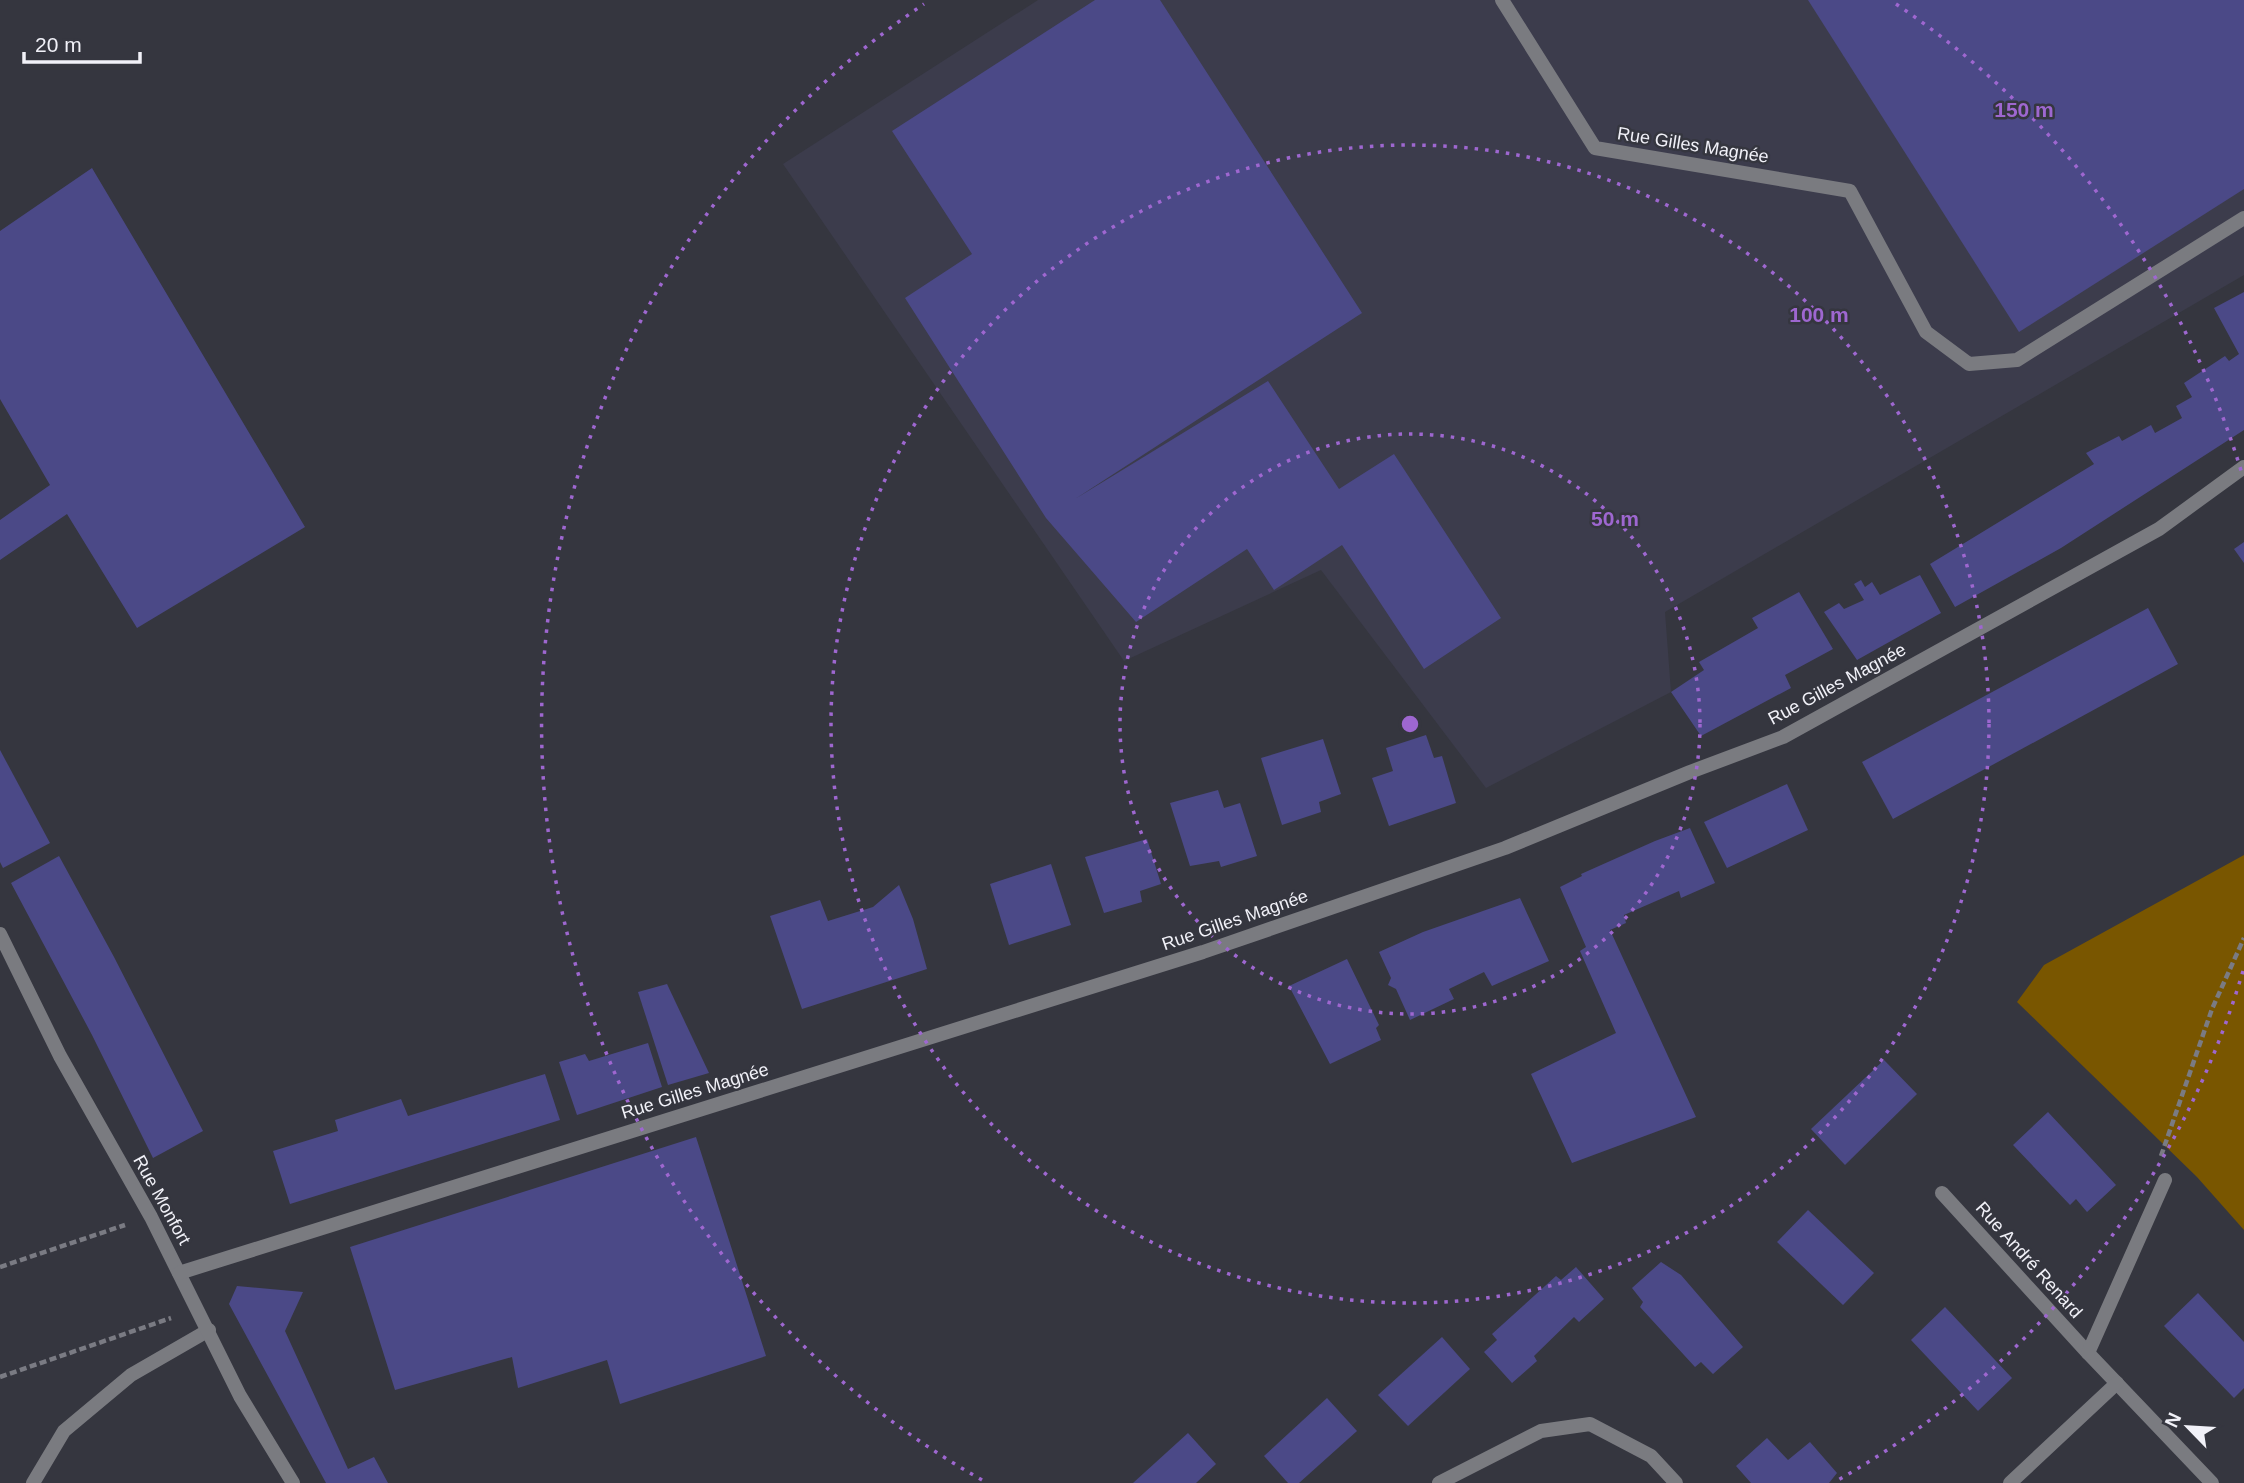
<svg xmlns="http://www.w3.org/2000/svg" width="2244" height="1483" viewBox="0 0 2244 1483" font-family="Arial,sans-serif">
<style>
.built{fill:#3c3c4c}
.green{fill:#795600}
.building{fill:#4b4987}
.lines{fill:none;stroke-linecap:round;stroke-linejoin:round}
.path{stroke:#7a7b83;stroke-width:4.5;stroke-dasharray:7 3.5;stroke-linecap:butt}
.service{stroke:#7a7b80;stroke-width:14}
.minor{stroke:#7a7b80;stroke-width:14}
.ring{fill:none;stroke:#9e67d0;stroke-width:3.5;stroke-dasharray:3.5 7}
.labels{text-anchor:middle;stroke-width:5;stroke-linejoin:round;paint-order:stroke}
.street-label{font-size:18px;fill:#f1f1f8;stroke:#35363f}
.centre{fill:#9e67d0;stroke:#35363f;stroke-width:3.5}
.ring-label{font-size:21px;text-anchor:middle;font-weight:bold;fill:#9e67d0;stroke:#35363f;stroke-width:5;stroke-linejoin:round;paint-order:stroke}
</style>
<rect width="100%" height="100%" fill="#35363f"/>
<path class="built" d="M1038,0h1206v275l-579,337 6,80 -185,96 -165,-218 -197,91 -341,-497z"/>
<path class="green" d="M2244,855v375l-47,-53 -180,-175 27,-37z"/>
<g class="building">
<path d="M1095,0h65l202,313 -287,186 193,-118 71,108 55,-35 107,164 -77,51 -82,-124 -68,45 -27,-41 -111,73 -90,-104 -141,-220 67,-44 -80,-123z"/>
<path d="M1808,0h436v189l-225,143z"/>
<path d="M92,168l213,359 -168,101 -70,-114 -67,46v-40l50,-35 -50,-86v-168z"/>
<path d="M2244,292v138l-183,118 -106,59 -25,-43 164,-100 -8,-11 33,-17 3,5 29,-16 4,8 27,-15 -6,-12 16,-9 -8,-14 41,-27 4,5 10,-7 -25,-46z"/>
<path d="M2244,542v21l-10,-14z"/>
<path d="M1920,575l21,38 -84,47 -33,-48 15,-9 5,6 20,-9 -10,-16 7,-4 4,7 7,-5 8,13z"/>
<path d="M1799,592l34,57 -48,26 6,13 -90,48 -30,-44 33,-22 -5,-8 59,-34 -6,-10z"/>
<path d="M2148,608l30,56 -285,155 -31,-57z"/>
<path d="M1426,735l8,23 8,-2 14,47 -67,23 -17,-48 21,-7 -7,-23z"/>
<path d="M1323,739l18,55 -22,8 2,10 -39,13 -21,-67z"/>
<path d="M0,750l50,93 -47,25 -3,-6z"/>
<path d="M1787,784l21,46 -81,38 -23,-46z"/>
<path d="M1218,790l6,18 16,-5 17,53 -36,11 -2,-6 -29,5 -20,-63z"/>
<path d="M1690,828l25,55 -34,15 -2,-7 -55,24 2,8 -16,7 86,187 -124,46 -41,-89 85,-41 -36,-82 6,-4 -26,-60 22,-11 -1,-2 74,-33z"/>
<path d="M1147,839l14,45 -21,7 2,11 -38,11 -19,-56z"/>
<path d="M59,856l55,101 89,174 -50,27 -61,-123 -81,-152z"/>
<path d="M1051,864l20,61 -62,20 -19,-61z"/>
<path d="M899,885l14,34 14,50 -125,40 -32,-93 50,-16 8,21 45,-14z"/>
<path d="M1520,898l29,63 -57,25 -8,-14 -35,17 5,10 -44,21 -14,-31 -8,-4 3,-7 -12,-26 44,-20z"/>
<path d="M1347,959l32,66 -3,3 5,12 -51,24 -41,-78z"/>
<path d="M667,984l42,89 -41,12 -30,-93z"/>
<path d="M648,1043l14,44 -85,28 -18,-53 26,-8 4,7z"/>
<path d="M1884,1060l33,34 -72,71 -34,-36z"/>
<path d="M545,1074l15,46 -270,84 -17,-53 65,-20 -3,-11 66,-21 7,17z"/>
<path d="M2048,1112l68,73 -29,27 -11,-13 -6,6 -57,-60z"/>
<path d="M696,1137l70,219 -146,48 -13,-44 -89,28 -6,-31 -117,33 -45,-143z"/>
<path d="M1808,1210l66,63 -31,32 -66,-63z"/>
<path d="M1661,1262l20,13 62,72 -30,27 -12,-12 -6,5 -55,-60 3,-5 -11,-14z"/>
<path d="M1576,1267l28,32 -25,23 -5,-5 -40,39 3,5 -25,22 -28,-31 13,-12 -5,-6 64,-58 5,4z"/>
<path d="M237,1286l66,6 -18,39 63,138 26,-12 14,26h-62l-97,-179z"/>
<path d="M2198,1293l46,49v46l-10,10 -70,-72z"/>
<path d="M1945,1307l67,71 -34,33 -67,-71z"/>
<path d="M1442,1337l28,32 -62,57 -30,-31z"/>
<path d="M1327,1398l30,33 -58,52h-11l-24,-27z"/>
<path d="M1188,1433l28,31 -20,19h-63z"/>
<path d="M1767,1438l21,22 22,-18 27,31 -8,10h-78l-15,-17z"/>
</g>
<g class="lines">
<g class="path">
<path d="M2161,1156l51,-147 32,-71"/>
<path d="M0,1267l125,-42"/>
<path d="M0,1377l171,-59"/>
</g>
<path class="service" d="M33,1483l31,-52 67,-56 78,-45"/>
<g class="minor">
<path d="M1502,0l93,148 255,43 76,141 43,32 48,-4 227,-142"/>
<path d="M0,934l60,122 91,161 89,179 53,87"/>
<path d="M1942,1193l146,160 124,130"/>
<path d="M179,1273l1024,-321 302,-104 185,-76 93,-35 376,-208 85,-62"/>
<path d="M2088,1353l77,-173"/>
<path d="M1439,1483l102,-52 49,-7 61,32 25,27"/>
<path d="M2010,1483l107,-100"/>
</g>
</g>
<g class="ring">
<circle cx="1410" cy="724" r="290"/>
<circle cx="1410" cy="724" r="579"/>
<path d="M2243 971A869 869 0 0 1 1838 1480M982 1480A869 869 0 0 1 924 4M1896 4A869 869 0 0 1 2243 477"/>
</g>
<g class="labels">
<g class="street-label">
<text transform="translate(1693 145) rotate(9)" y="6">Rue Gilles Magnée</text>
<text transform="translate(1837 684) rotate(-28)" y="6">Rue Gilles Magnée</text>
<text transform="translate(1235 920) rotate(-19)" y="6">Rue Gilles Magnée</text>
<text transform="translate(695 1091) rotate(-17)" y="6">Rue Gilles Magnée</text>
<text transform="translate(162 1200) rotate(61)" y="6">Rue Monfort</text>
<text transform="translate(2029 1260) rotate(48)" y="6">Rue André Renard</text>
</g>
</g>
<circle cx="1410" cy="724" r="10" class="centre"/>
<g class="ring-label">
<text x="2024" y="117">150 m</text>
<text x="1819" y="322">100 m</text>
<text x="1615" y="526">50 m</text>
</g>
<g transform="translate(2188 1427) rotate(295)" stroke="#35363f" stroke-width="5" paint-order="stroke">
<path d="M0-5L12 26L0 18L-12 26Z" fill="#f1f1f8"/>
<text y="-10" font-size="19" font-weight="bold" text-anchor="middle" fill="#f1f1f8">N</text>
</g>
<path d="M24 52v10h116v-10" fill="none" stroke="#f1f1f8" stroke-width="3.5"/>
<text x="35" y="52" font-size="21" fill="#f1f1f8" stroke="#35363f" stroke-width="5" paint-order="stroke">20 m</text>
</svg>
